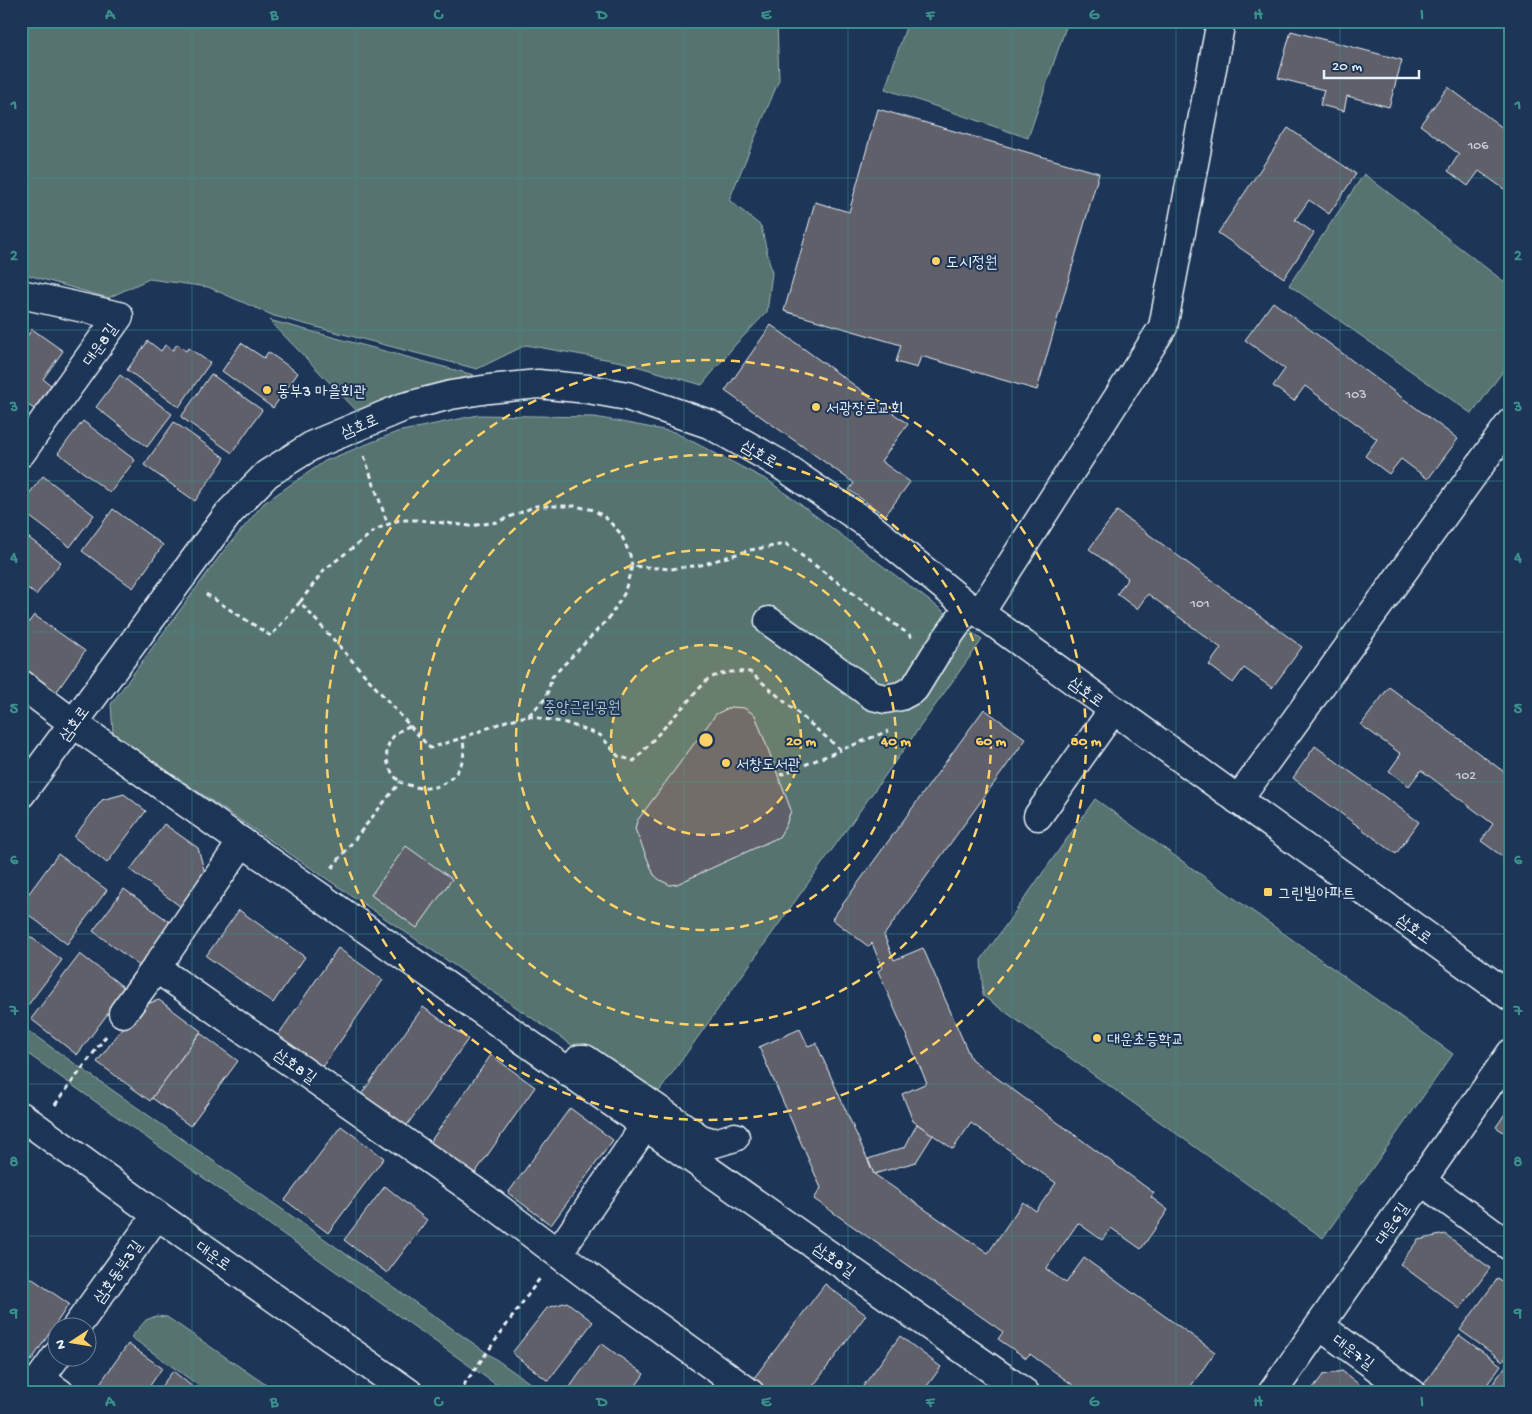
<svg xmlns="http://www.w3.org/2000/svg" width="1532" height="1414" viewBox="0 0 1532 1414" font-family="'Gochi Hand','Poor Story',sans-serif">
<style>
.green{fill:#577370;stroke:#a0b2b4}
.building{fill:#60606a;stroke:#e8f1f8}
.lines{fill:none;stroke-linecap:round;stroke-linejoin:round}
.minor-casing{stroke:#e8f1f8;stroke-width:31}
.path{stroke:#e8f1f8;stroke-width:3;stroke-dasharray:5 4;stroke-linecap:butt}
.minor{stroke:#1d3557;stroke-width:28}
.grid{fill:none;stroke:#3a8f8a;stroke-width:1;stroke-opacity:0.55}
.ring{fill:none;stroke:#ffd166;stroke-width:2.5;stroke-dasharray:9 6}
.poi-dot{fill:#ffd166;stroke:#1d3557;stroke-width:2}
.labels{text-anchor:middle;stroke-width:4;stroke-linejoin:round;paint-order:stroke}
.number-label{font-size:14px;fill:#c6cdd4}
.poi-label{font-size:16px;fill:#e8f1f8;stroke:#1d3557;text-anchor:start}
.street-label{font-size:16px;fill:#e8f1f8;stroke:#1d3557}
.park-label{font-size:16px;fill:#b5c5c8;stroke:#1d3557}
.centre{fill:#ffd166;stroke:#1d3557;stroke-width:2.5}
.ring-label{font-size:15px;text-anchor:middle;font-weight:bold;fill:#ffd166;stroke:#1d3557;stroke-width:4;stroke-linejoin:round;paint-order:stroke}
.neatline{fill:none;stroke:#3a8f8a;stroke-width:2}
.grid-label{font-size:16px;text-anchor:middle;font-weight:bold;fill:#3a8f8a}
</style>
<rect width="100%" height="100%" fill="#1d3557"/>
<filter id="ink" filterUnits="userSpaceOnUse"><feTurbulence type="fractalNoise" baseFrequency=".02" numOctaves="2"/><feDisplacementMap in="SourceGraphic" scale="10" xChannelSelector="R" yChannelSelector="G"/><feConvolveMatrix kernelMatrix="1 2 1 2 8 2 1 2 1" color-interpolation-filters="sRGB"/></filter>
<g filter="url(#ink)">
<g class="green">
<path d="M21,21h756l2,59 -50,120 32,26 11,47 -5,39 -32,33 -33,40 -80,-23 -96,-17 -49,24 -203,-53 -66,-29 -59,-8 -41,19 -87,-25z"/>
<path d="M908,21h160l-40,117 -143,-49z"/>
<path d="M1364,174l147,113v73l-39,54 -183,-129z"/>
<path d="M269,320l205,55 -83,21 -34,15z"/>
<path d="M478,415l117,2 79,15 95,49 213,159 -329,460 -540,-366 -2,-30 111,-151 42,-50 61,-42 72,-29z"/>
<path d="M1095,799l358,255 -130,184 -340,-242 -2,-36z"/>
<path d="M21,1026l523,367h-36l-487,-344z"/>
<path d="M156,1316l11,1 111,76h-69l-78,-56 15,-17z"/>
</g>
<g class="building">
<path d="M1291,31l111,29 -13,47 -42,-11 -3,15 -24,-6 4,-15 -46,-12z"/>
<path d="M1448,87l63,47v60l-32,-23 -11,15 -20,-15 11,-17 -39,-29z"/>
<path d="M878,109l221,64 -62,217 -116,-34 -4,12 -21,-6 5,-17 -117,-34 31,-109 34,10z"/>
<path d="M1288,128l68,46 -27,40 -20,-14 -14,20 19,13 -30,45 -66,-45z"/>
<path d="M1273,302l185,137 -30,40 -27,-20 -12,15 -24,-18 12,-17 -72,-53 -11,15 -21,-15 12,-17 -40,-29z"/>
<path d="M771,325l137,99 -27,37 29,21 -25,34 -36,-26 5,-7 -129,-92z"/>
<path d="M32,329l31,22 -20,28 8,6 -17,24 -13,-9v-55z"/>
<path d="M148,341l13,10 4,-6 8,5 4,-6 9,7 3,-3 21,15 -31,44 -52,-37z"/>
<path d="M241,343l23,15 4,-6 30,21 -25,35 -51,-37z"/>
<path d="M211,374l51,36 -30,43 -51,-36z"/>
<path d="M120,375l52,39 -25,33 -51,-40z"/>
<path d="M83,421l52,39 -25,33 -52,-40z"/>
<path d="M174,422l51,36 -30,43 -51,-36z"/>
<path d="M43,476l51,39 -24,32 -49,-37v-6z"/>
<path d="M113,509l50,36 -30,43 -51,-37z"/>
<path d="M1117,511l185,136 -30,41 -28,-20 -11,15 -24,-18 12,-17 -73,-54 -11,15 -20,-15 11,-16 -39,-29z"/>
<path d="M21,532l40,30 -25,33 -15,-12z"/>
<path d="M34,615l51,36 -30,43 -34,-24v-37z"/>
<path d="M1389,687l122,90v75l-5,7 -25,-18 12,-17 -72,-54 -12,16 -20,-15 12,-17 -40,-29z"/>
<path d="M731,707l13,1 11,7 36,95 -5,15 -7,12 -102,47 -7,1 -10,-5 -6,-5 -19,-46 2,-8 79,-107z"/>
<path d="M984,709l42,30 -142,196 10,25 29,-12 48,111 183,134 -3,4 17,13 -27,39 -30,-21 -9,12 -24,-17 -32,46 20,14 18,-25 131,94 -29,41h-102l-54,-39 -4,4 -28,-19 5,-7 -189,-133 7,-11 -62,-141 41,-18 8,17 8,-3 58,131 114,79 35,-51 13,9 20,-28 -85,-60 -18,26 -40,-28 -11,-27 25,-11 -49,-112 4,-3 -10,-25 -3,4 -37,-28z"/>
<path d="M1315,746l104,76 -23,32 -103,-76z"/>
<path d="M124,794l22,17 -39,52 -33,-26 28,-37z"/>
<path d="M164,824l34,24 8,29 -22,32 -54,-39z"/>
<path d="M406,846l46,33 -35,49 -46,-33z"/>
<path d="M58,854l49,36 -40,54 -46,-35v-5z"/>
<path d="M124,889l50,36 -32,43 -49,-37z"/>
<path d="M239,910l66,47 -32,46 -67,-47z"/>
<path d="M21,930l41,30 -40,53 -1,-1z"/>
<path d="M338,948l45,32 -63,90 -44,-32z"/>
<path d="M80,954l46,35 -49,66 -46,-36z"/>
<path d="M159,1000l42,31 -51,70 -53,-39 42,-56z"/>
<path d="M423,1007l45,32 -63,89 -45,-32z"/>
<path d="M200,1033l38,28 -48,65 -38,-28z"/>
<path d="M491,1055l44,32 -62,89 -45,-31z"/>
<path d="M1511,1105v32l-15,-10z"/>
<path d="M570,1108l43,32 -62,85 -43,-32z"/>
<path d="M917,1124l16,11 -17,27 -42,12 -6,-15 37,-12z"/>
<path d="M341,1126l43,32 -56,75 -43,-33z"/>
<path d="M385,1186l42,34 -40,53 -43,-33z"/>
<path d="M1445,1234l45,34 -30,41 -60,-45 18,-24z"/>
<path d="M21,1271l48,33 -38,57 -10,-7z"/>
<path d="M1498,1278l13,9v63l-8,11 -43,-31z"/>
<path d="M825,1284l41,31 -58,78h-43l-14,-11z"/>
<path d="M567,1302l26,20 -45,59 -36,-28 35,-45z"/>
<path d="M1459,1335l42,30 -20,28h-45l-12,-9z"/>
<path d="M900,1336l41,31 -19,26h-64z"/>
<path d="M601,1343l43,31 -13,19h-52l-9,-6z"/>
<path d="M128,1344l34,24 -17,25h-52z"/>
<path d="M1511,1359v34h-25z"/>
<path d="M173,1371l27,22h-44z"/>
<path d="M1342,1371l28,22h-61l14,-18z"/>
</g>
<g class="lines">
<defs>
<g id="minor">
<path d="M21,294l98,22 -98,137"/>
<path d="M980,613l183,-286 58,-306"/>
<path d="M769,621l104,75 12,3 16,-3 13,-7 21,-34 34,-48"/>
<path d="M21,684l52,39 952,670"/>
<path d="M21,794l208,-281 38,-39 46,-29 91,-38 47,-12 38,-6 49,-5 50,5 39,7 82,28 34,19 35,20 88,60 103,84 11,6 531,384"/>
<path d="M1238,800l273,-378"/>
<path d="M1038,816l75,-106"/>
<path d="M242,842l-86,126 330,231 111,84 153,110"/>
<path d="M123,1013l33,-45"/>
<path d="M569,1073l11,-14h5l116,80 14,4 20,-6"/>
<path d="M21,1116l136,99 252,178"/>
<path d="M1420,1180l91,67"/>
<path d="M558,1253l87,-127"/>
<path d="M77,1326l80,-111"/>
<path d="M1320,1326l92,67"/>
<path d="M40,1379l20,14"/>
<path d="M30,1393l28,-39"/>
<path d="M1272,1393l239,-340"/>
</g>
</defs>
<use href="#minor" class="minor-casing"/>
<g class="path">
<path d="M364,456l24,69"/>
<path d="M206,594l65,42 29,-34 110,124c-28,9 -30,38 -10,56"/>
<path d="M300,602l24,-32 53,-41 22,-9h21l50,6 27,-4 39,-16h39l19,4 13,9 14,15 9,21 2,11"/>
<path d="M528,716l38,7 34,12 18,21 16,5 74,-82c14,-7 26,-8 42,-7l91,78 47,-19"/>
<path d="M410,726l20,22 32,-10"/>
<path d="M780,775l61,-25"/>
<path d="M332,868l68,-86c9,3 18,7 27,6 25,-1 43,-26 35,-50l47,-18 19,-4 18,-18 6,-21 57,-59 15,-24 8,-28 39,3 30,-4 49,-15 36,-6 126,93"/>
<path d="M55,1105l51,-69"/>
<path d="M458,1393l82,-115"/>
</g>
<use href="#minor" class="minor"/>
</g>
</g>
<path class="grid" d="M192,21v1372M356,21v1372M520,21v1372M684,21v1372M848,21v1372M1012,21v1372M1176,21v1372M1340,21v1372M21,178h1490M21,330h1490M21,481h1490M21,632h1490M21,782h1490M21,934h1490M21,1084h1490M21,1236h1490"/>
<circle cx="706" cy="740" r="95" fill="#ffd166" fill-opacity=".12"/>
<g class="ring">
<circle cx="706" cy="740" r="95"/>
<circle cx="706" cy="740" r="190"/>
<circle cx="706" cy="740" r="285"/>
<circle cx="706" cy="740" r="380"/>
</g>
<g class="poi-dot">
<circle cx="936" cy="261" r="5"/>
<circle cx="267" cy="390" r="5"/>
<circle cx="816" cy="407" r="5"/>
<circle cx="726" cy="763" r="5"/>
<rect x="1263" y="887" width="10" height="10" rx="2.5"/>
<circle cx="1097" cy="1038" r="5"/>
</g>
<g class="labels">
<g class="number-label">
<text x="1478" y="149">106</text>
<text x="1356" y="398">103</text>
<text x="1200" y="607">101</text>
<text x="1466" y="779">102</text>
</g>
<g class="poi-label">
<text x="946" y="267">도시정원</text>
<text x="277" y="396">동부3 마을회관</text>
<text x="826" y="413">서광장로교회</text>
<text x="736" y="769">서창도서관</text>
<text x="1278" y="898">그린빌아파트</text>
<text x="1107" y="1044">대운초등학교</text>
</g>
<g class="street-label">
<text transform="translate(99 344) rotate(-55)" y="6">대운8길</text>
<text transform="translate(359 425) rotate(-23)" y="6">삼호로</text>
<text transform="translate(760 453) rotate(31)" y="6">삼호로</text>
<text transform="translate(1087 691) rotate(36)" y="6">삼호로</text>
<text transform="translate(73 723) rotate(-54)" y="6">삼호로</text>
<text transform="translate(1415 928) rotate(36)" y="6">삼호로</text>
<text transform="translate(296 1065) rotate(35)" y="6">삼호8길</text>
<text transform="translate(1391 1223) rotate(-56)" y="6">대운6길</text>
<text transform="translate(214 1255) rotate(35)" y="6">대운로</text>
<text transform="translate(835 1259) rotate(35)" y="6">삼호8길</text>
<text transform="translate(117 1271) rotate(-55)" y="6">삼호동부3길</text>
<text transform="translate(1354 1351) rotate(36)" y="6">대운7길</text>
</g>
<g class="park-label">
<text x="582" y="712">중앙근린공원</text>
</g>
</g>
<circle cx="706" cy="740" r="8" class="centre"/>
<g class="ring-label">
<text x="801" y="745">20 m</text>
<text x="896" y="745">40 m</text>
<text x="991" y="745">60 m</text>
<text x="1086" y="745">80 m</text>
</g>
<rect width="1532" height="1414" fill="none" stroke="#1d3557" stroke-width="55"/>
<g transform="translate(72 1342) rotate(258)"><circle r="24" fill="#1d3557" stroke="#6e8097"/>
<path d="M0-4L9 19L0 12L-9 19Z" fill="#ffd166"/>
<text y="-8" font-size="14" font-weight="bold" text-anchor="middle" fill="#e8f1f8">N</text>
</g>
<path d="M1324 70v8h95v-8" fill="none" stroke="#e8f1f8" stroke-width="2.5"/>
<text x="1332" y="70" font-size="15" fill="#e8f1f8" stroke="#1d3557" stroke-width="4" paint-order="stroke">20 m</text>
<rect x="28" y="28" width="1476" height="1358" class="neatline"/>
<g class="grid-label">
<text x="110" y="19">A</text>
<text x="274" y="19">B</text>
<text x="438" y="19">C</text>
<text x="602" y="19">D</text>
<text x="766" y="19">E</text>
<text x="930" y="19">F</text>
<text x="1094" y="19">G</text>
<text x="1258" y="19">H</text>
<text x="1422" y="19">I</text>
<text x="14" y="109">1</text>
<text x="1518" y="109">1</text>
<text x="14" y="260">2</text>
<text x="1518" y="260">2</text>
<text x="14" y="411">3</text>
<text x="1518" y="411">3</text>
<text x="14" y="562">4</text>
<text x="1518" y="562">4</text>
<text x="14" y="713">5</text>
<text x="1518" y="713">5</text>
<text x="14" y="864">6</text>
<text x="1518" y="864">6</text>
<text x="14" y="1015">7</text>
<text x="1518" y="1015">7</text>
<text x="14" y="1166">8</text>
<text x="1518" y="1166">8</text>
<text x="14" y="1317">9</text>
<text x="1518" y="1317">9</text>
<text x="110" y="1406">A</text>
<text x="274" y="1406">B</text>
<text x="438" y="1406">C</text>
<text x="602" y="1406">D</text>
<text x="766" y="1406">E</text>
<text x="930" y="1406">F</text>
<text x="1094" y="1406">G</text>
<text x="1258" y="1406">H</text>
<text x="1422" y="1406">I</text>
</g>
</svg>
